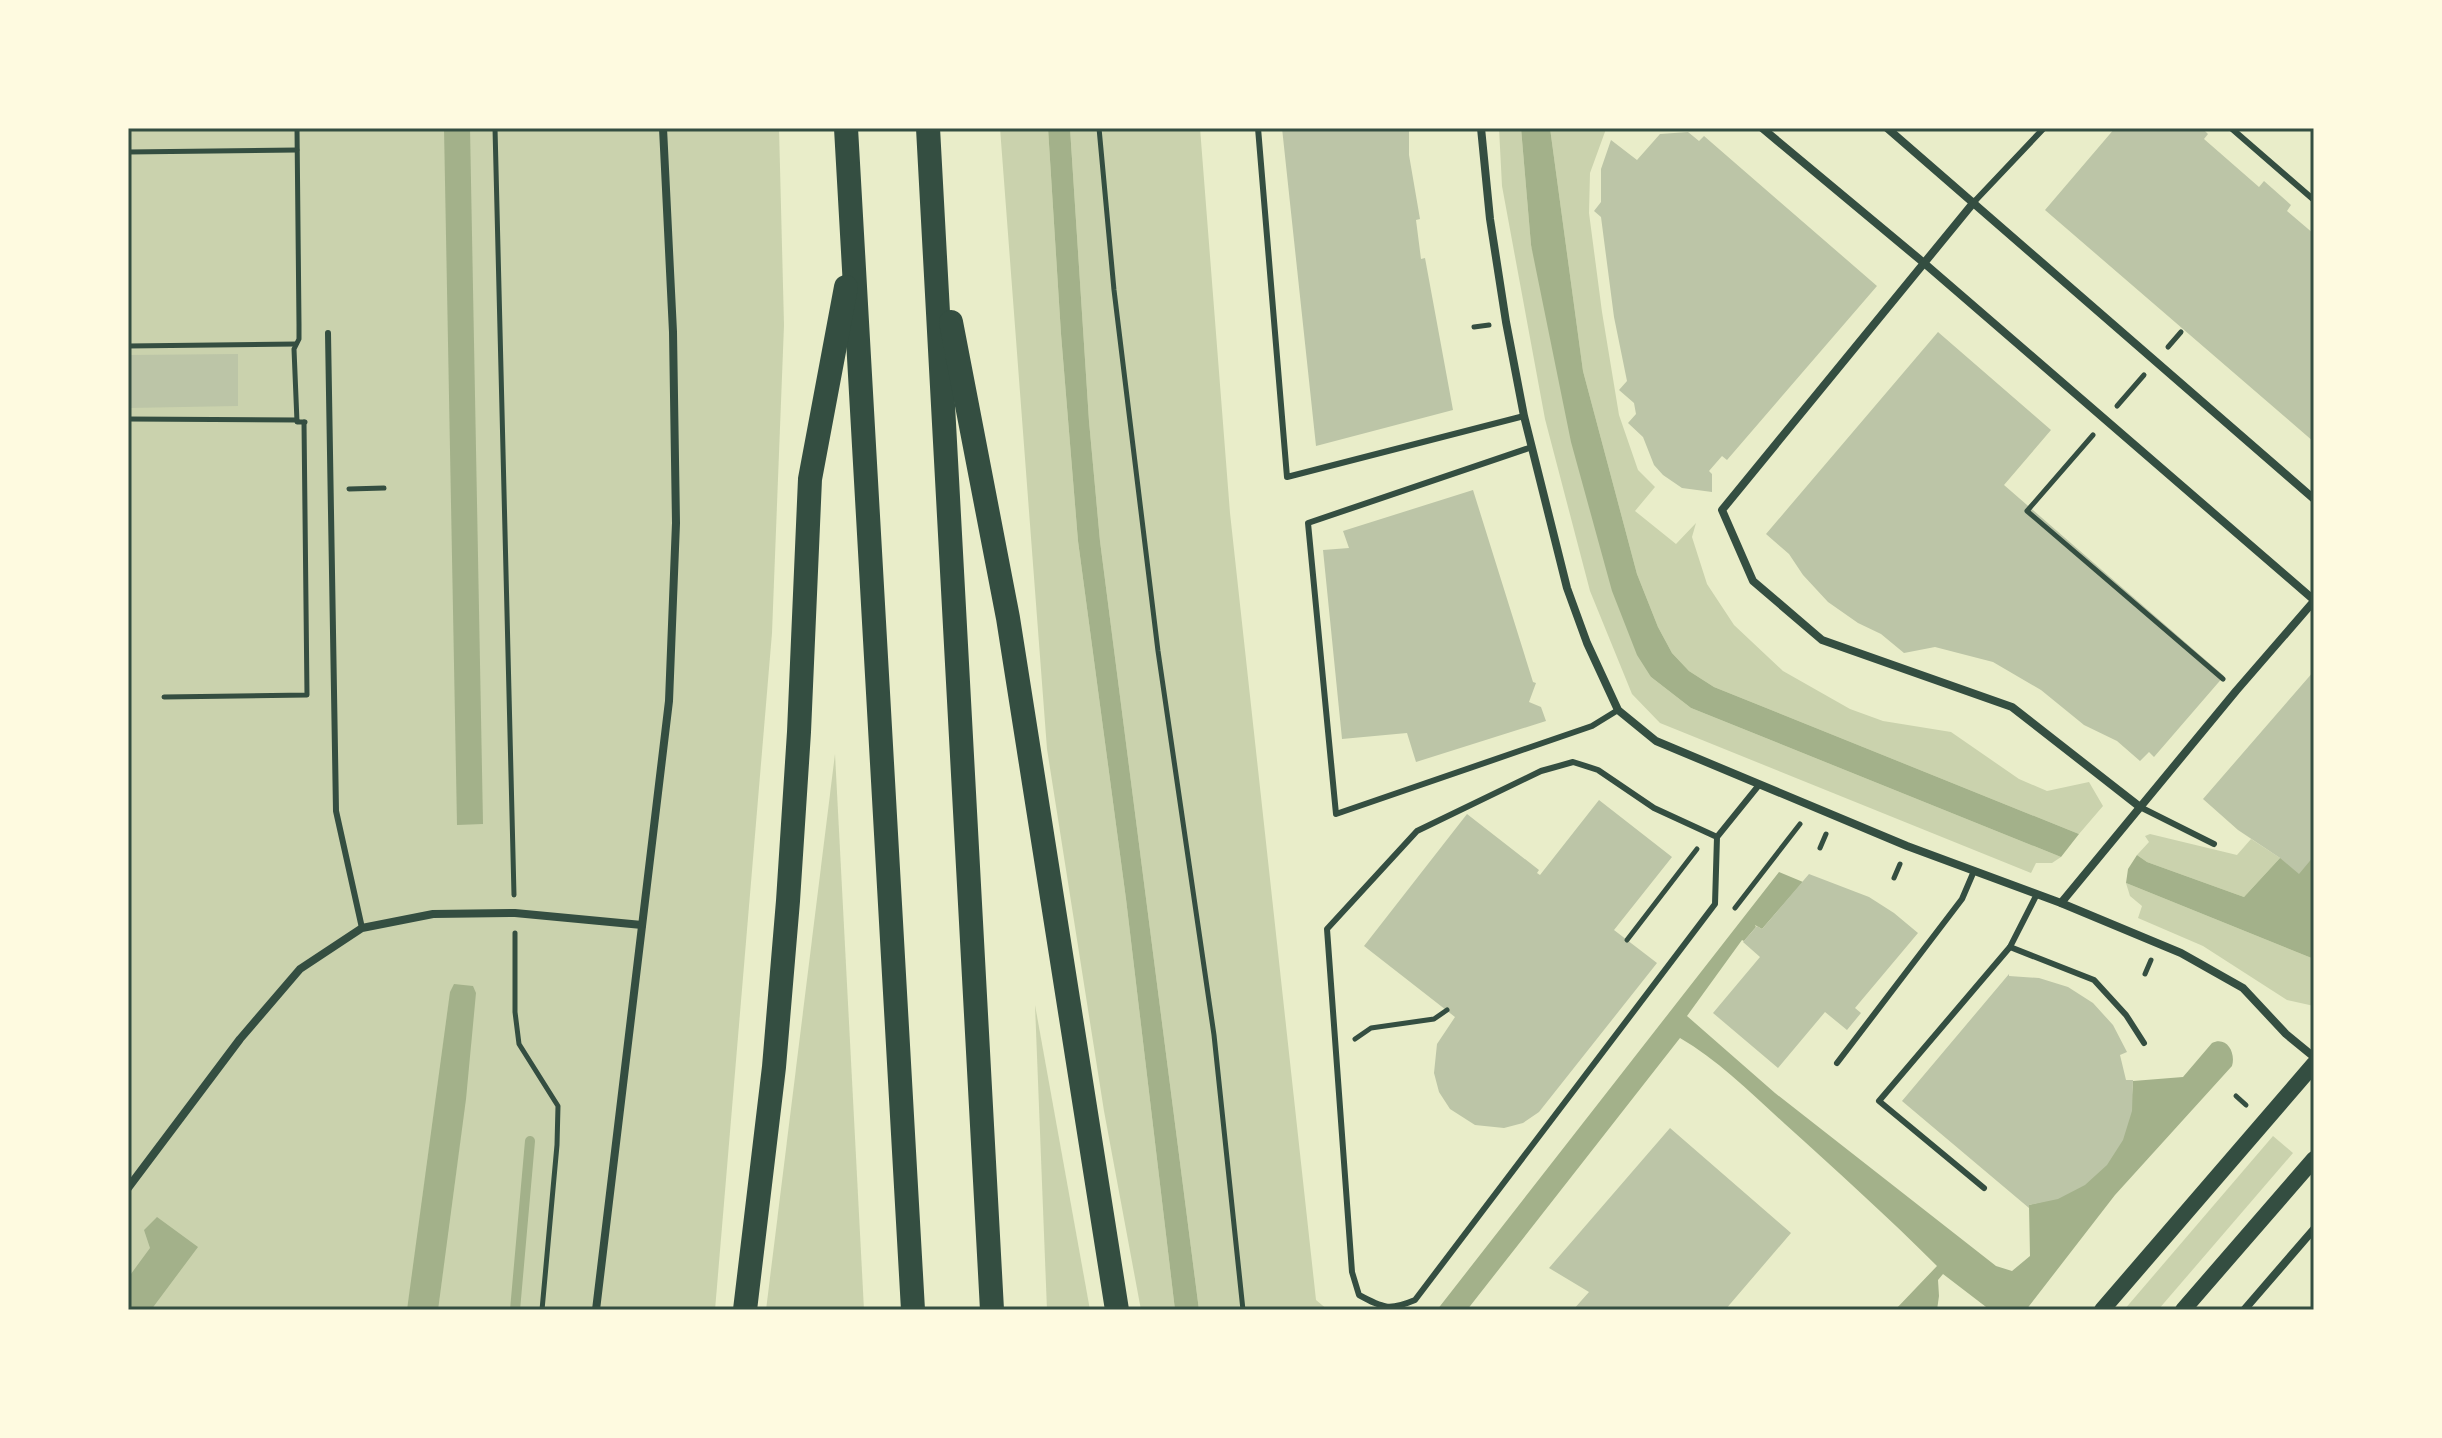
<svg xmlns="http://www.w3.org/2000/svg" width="2442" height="1438" viewBox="0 0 2442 1438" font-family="'Noto Sans',sans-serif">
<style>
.green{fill:#cad2ad}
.water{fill:#a3b18a}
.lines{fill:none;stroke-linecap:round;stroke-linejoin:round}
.stream{stroke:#a3b18a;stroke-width:10}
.building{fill:#bcc5a7}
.path{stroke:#344e41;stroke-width:5}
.service{stroke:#344e41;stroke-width:6}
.minor{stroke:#344e41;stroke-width:8}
.secondary{stroke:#344e41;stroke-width:16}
.motorway{stroke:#344e41;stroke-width:24}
.neatline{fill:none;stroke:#344e41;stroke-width:3}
</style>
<rect width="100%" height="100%" fill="#e9edc9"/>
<g class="green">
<path d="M128,128h651l5,197 -12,308 -57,677h-587z"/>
<path d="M1000,128h48l13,206 17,207 48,358 49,411h-34l-37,-199 -57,-362z"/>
<path d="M1070,128h130l30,385 86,787 12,10h-129l-99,-769 -11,-120z"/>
<path d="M1499,128h22l10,117 120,432 40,31 370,149 -9,6h-16l-5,10 -371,-150 -28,-29 -42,-103 -45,-172 -43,-233z"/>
<path d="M1550,128l56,1 -16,44 -1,40 13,99 17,103 19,55 17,17 -20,24 41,33 20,-21 -4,14 15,47 27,41 49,46 67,38 33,12 68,11 68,47 28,12 42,-9 14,24 -24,28 -365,-147 -25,-16 -17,-18 -14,-26 -21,-53 -54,-203z"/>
<path d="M835,754l29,556h-98z"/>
<path d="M2150,834l87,21 14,-16 29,19 -36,39 -97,-35 -10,-7 12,-13 -4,-6z"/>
<path d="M2126,883l188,76v47l-27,-6 -84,-54 -65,-28 4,-12 -12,-10z"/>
<path d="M1035,1005l55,305h-43z"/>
<path d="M2273,1136l20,17 -135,157h-34z"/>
</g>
<g class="water">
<path d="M444,128h26l13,696 -26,1z"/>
<path d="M1048,128h22l19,293 11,120 99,769h-24l-49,-411 -48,-358 -17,-207z"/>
<path d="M1521,128h29l33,243 54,203 21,53 14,26 17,18 25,16 365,147 -18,23 -370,-149 -40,-31 -14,-22 -25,-64 -41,-149 -40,-197z"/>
<path d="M2137,855l10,7 97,35 36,-39 34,-2v103l-188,-76 2,-14z"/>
<path d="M1779,872l24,10 -41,47 -7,-4 1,2 -12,14 -2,-1 -55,76 88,77 221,173 16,5 18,-15 -1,-51c69,-15 101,-53 104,-124l50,-4 29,-34c15,-7 24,10 20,23l-117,129 -89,115h-36l-47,-36 -5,6 1,16 -2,14h-42l42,-44c-49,-49 -101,-96 -152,-142 -33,-30 -67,-64 -105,-86l-213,272h-30z"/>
<path d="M454,984l19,2 3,7 -10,106 -28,211h-31l43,-318z"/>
<path d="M157,1217l41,30 -47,63h-23v-32l22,-30 -6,-18z"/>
</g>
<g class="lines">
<path class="stream" d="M515,1310l15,-169"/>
</g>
<g class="building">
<path d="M1282,128h127v27l11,64 -4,1 5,39 4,-1 28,152 -137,36z"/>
<path d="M2115,128h87l6,6 -4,5 55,48 5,-6 27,24 -4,6 27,23v208l-269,-232z"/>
<path d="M1688,132l11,9 5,-5 173,150 -150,174 -5,-4 -13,15 3,3v18l-30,-4 -19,-13 -9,-10 -11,-28 -15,-14 8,-9 -2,-11 -15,-13 8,-9 -13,-64 -13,-100 -7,-6 7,-9v-33l10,-29 26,20 23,-26z"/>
<path d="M1938,332l113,98 -47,55 220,191 -70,81 -5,-5 -9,9 -23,-20 -33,-16 -43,-35 -48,-28 -58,-15 -31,6 -23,-19 -23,-11 -30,-21 -25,-27 -14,-21 -23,-20z"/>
<path d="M238,354v52l-110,2v-53z"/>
<path d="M1473,490l60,192 3,1 -7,19 12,5 5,14 -130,41 -9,-29 -65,6 -19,-189 26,-2 -6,-17z"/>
<path d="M2314,671v185l-15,18 -19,-16 -42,-28 -35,-31z"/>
<path d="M1599,800l73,57 -58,73 43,33 -118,149 -16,11 -19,5 -29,-3 -25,-16 -11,-17 -5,-19 3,-29 18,-27 -91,-71 103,-132 72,56 -2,3 3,2z"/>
<path d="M1809,874l60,23 25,16 24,20 -63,75 6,5 -14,17 -22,-18 -47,56 -65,-55 47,-56 -17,-15 14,-16 5,3z"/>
<path d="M2009,974v2l30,2 29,9 25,16 20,22 14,27 -7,3 6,25h7l-1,31 -9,29 -16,25 -22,20 -27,14 -29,6v3l-127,-107z"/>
<path d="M1670,1128l121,105 -66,77h-152l16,-18 -40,-24z"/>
</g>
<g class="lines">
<g class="path">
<path d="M297,128l2,196v15l-5,10 3,73h8"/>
<path d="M495,128l19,767"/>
<path d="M1099,128l15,162 44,361 56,384 29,275"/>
<path d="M128,152l169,-2"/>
<path d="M1474,327l15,-2"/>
<path d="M128,346l168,-2"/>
<path d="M2168,347l13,-15"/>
<path d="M2117,406l27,-31"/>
<path d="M128,419l169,1"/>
<path d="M2093,435l-66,76 196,168"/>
<path d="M349,489l35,-1"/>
<path d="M164,697l143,-2 -3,-273"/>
<path d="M1820,848l6,-14"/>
<path d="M1894,878l6,-14"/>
<path d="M1735,908l65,-84"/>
<path d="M515,933v79l4,32 39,62 -1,39 -15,165"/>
<path d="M1627,940l70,-91"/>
<path d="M2145,974l6,-14"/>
<path d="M1355,1039l16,-11 63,-9 13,-9"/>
<path d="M2236,1096l10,9"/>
</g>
<g class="service">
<path d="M1258,128l29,349 237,-61"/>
<path d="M2231,128l83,72"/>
<path d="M1974,202l70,-74"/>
<path d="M328,333l8,478 26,117"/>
<path d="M1532,447l-224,76 28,291 256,-88 26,-16"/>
<path d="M2140,807l74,37"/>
<path d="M1717,837l-63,-29 -56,-38 -25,-8 -32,9 -124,60 -90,98 25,343 7,23c24,13 30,16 56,5l300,-396 2,-67 42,-52"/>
<path d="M2010,947l84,33 32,35 18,28"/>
<path d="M1837,1063l125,-164 12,-28"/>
<path d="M1984,1188l-105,-87 131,-154 27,-53"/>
</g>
<g class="minor">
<path d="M1481,128l9,91 16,103 18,94 43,172 20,55 31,67 38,31 251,105 154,57 120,50 62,35 43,46 28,23"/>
<path d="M1762,128l162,135 390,337"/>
<path d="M1887,128l427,371"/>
<path d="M1974,202l-252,308 31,71 69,59 190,67 128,100"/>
<path d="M2061,903l175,-212 78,-90"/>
<path d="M128,1188l112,-149 60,-70 62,-41 71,-14 82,-1 127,12"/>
<path d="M596,1310l73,-609 7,-178 -3,-191 -10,-204"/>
<path d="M2244,1310l70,-81"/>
</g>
<g class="secondary">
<path d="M2102,1310l212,-246"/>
<path d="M2183,1310l131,-151"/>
</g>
<g class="motorway">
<path d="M846,128l67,1182"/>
<path d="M928,128l64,1182"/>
<path d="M951,322l57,296 109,692"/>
<path d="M745,1310l29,-243 14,-166 11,-169 11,-253 36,-192"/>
</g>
</g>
<rect width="2442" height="1438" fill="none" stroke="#fefae0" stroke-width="260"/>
<rect x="130" y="130" width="2182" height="1178" class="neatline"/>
</svg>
